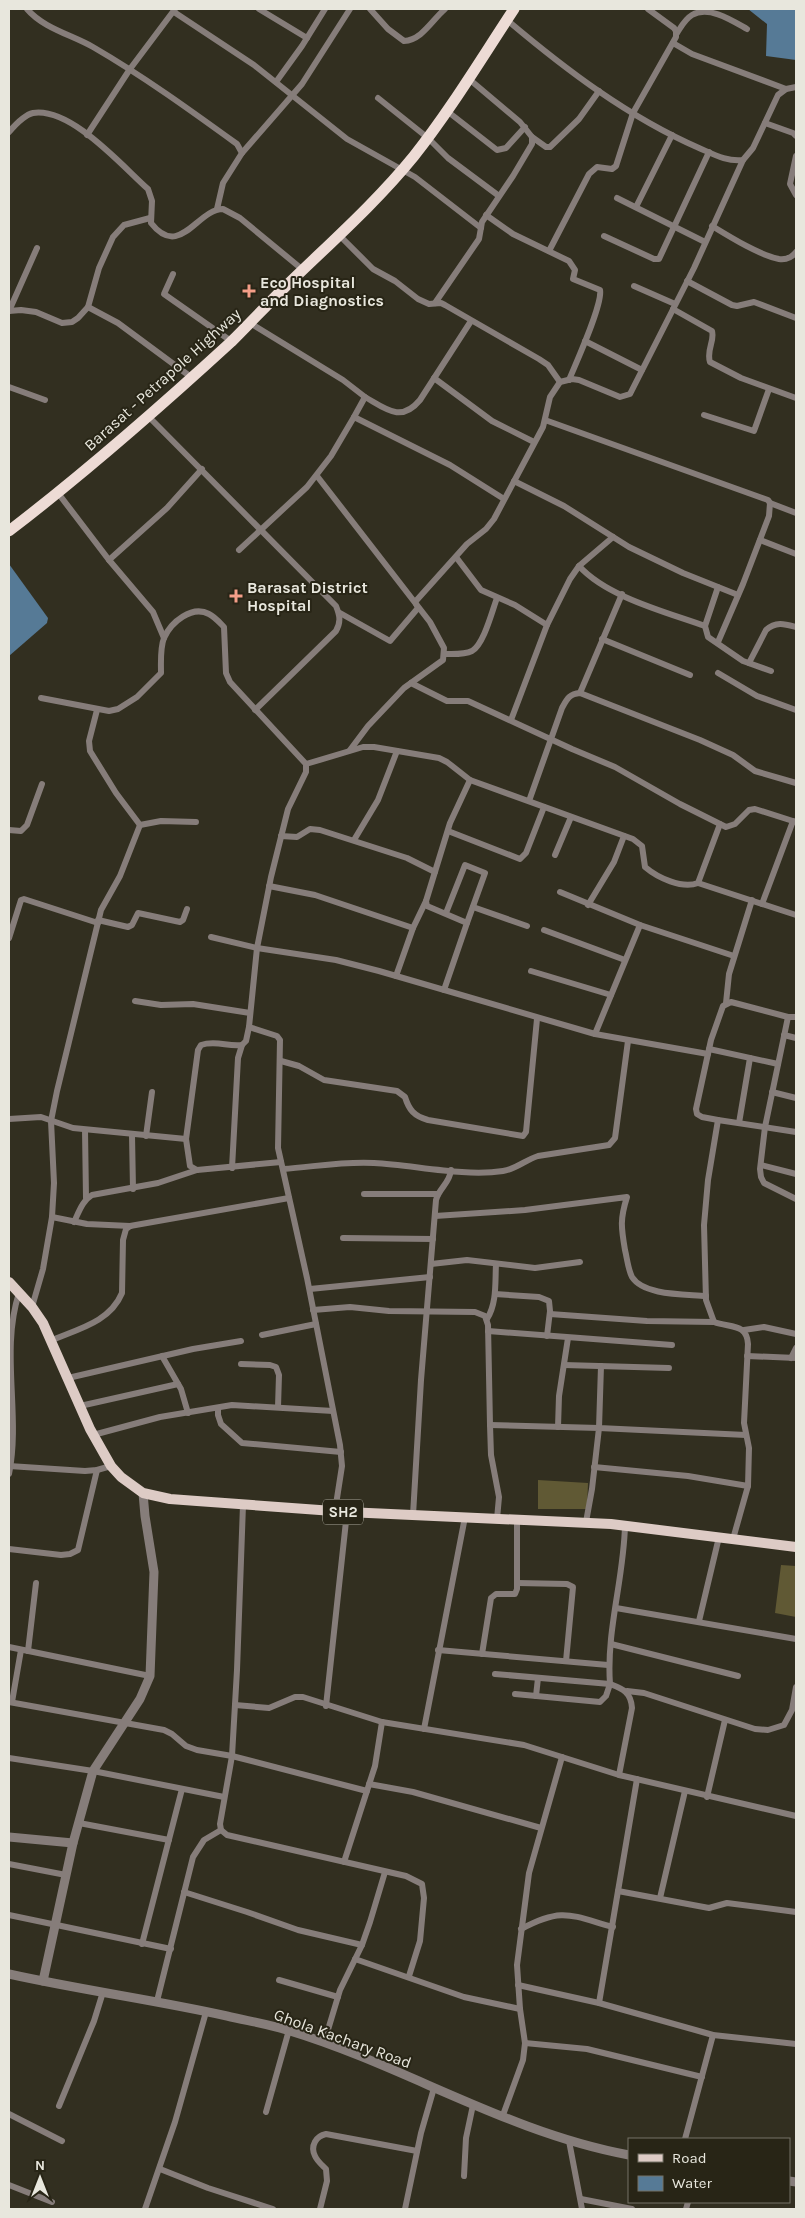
<svg xmlns="http://www.w3.org/2000/svg" width="805" height="2218" viewBox="0 0 805 2218" font-family="Karla,sans-serif">
<style>
.green{fill:#605934}
.water{fill:#567a96}
.lines{fill:none;stroke-linecap:round;stroke-linejoin:round}
.minor{stroke:#867d7a;stroke-width:6}
.tertiary{stroke:#867d7a;stroke-width:9}
.primary{stroke:#ddcbc5;stroke-width:10}
.trunk{stroke:#eddbd5;stroke-width:11}
.poi-dot{fill:#f49e88;stroke:#282516;stroke-width:2}
.labels{text-anchor:middle;stroke-width:4;stroke-linejoin:round;paint-order:stroke}
.shield{fill:#282516;stroke:#aeada1;stroke-width:1}
.shield-label{font-size:15px;font-weight:bold;fill:#e8e7dd}
.poi-label{font-size:16px;font-weight:bold;fill:#e8e7dd;stroke:#282516;text-anchor:start}
.street-label{font-size:16px;fill:#e8e7dd;stroke:#282516}
</style>
<rect width="100%" height="100%" fill="#322f20"/>
<g class="green">
<path d="M538,1480l50,3 -1,26h-49z"/>
<path d="M781,1565l15,1v51l-21,-4z"/>
</g>
<g class="water">
<path d="M748,9h48v51l-30,-4 1,-32z"/>
<path d="M9,564l39,54 -1,5 -38,33z"/>
</g>
<g class="lines">
<g class="minor">
<path d="M27,9c16,19 45,26 66,38 50,29 97,63 144,97l5,9 -19,30 -6,26"/>
<path d="M259,9l48,29"/>
<path d="M370,9l18,20 16,12c18,-1 28,-21 41,-32"/>
<path d="M174,12l80,53 93,74 68,38 66,51"/>
<path d="M507,20c58,49 121,97 192,128 14,6 28,14 44,12l10,-12 25,-53 8,-6 10,-2"/>
<path d="M677,33c4,-6 8,-14 15,-18 17,-10 41,6 55,14"/>
<path d="M673,43l19,11 94,35"/>
<path d="M276,82l26,-36 23,-37"/>
<path d="M378,98l50,40 20,20 51,38"/>
<path d="M447,111l50,39 9,-2 19,-21"/>
<path d="M765,123l28,10 3,3"/>
<path d="M9,132c6,-7 15,-17 24,-19 38,-6 89,53 115,76l4,12 -1,22c29,37 46,-14 72,-14l17,9 63,52"/>
<path d="M87,135l43,-66 45,-60"/>
<path d="M532,137l14,10h4l29,-28 20,-28"/>
<path d="M242,153l60,-69 48,-75"/>
<path d="M796,156l-6,28 6,11"/>
<path d="M617,198l88,44"/>
<path d="M636,207l36,-72"/>
<path d="M486,215l27,19 56,27 6,9 -2,9 27,11c3,14 -24,73 -31,90"/>
<path d="M712,226c18,11 47,29 67,33 7,1 13,-2 17,-7"/>
<path d="M340,236l33,33 22,12 23,18 11,5 12,-1 4,2 94,54 9,6 12,17"/>
<path d="M604,236l50,23h5l50,-107"/>
<path d="M549,251l40,-77 8,-7 15,2 4,-3 17,-53 43,-76v-6l-2,-3 -26,-19"/>
<path d="M173,274l-9,20 67,47"/>
<path d="M687,281l45,24 5,1 17,-4 42,16"/>
<path d="M634,286l41,18"/>
<path d="M435,303l44,-64 3,-17 31,-46 19,-32v-7l-12,-15 -51,-43"/>
<path d="M88,307l30,16 73,54"/>
<path d="M673,309l39,22c3,10 -6,19 -2,31l31,16 55,20"/>
<path d="M9,311l12,-1 15,2 26,11 10,-1 6,-4 10,-11 11,-39 14,-31 11,-12 26,-7"/>
<path d="M9,311l28,-63"/>
<path d="M250,323l93,57 22,17 -11,20 96,48 54,34"/>
<path d="M585,341l57,29"/>
<path d="M434,378l58,43 42,21"/>
<path d="M9,387l36,13"/>
<path d="M365,397c21,12 36,26 55,3l51,-79"/>
<path d="M704,415l50,16 15,-42"/>
<path d="M148,416l188,190c4,10 5,16 0,25l-81,79"/>
<path d="M545,420l223,80 2,3 -1,13 -26,68 -25,58"/>
<path d="M317,476l113,146 14,26 -1,12 -39,28 -36,38 -18,24"/>
<path d="M514,481l50,25 65,41 54,26 55,22"/>
<path d="M58,493l51,67 44,52 11,26"/>
<path d="M770,503l26,10"/>
<path d="M760,540l36,14"/>
<path d="M239,550l68,-63 24,-31 23,-39"/>
<path d="M456,557l25,33 34,15 32,20"/>
<path d="M109,560l58,-52 35,-39"/>
<path d="M579,566c28,31 87,46 126,60"/>
<path d="M718,587l-13,39 3,11 35,24 28,10"/>
<path d="M340,613l50,28 28,-33 -3,-6 52,-58 19,-15 8,-10 49,-92 7,-30 10,-15 12,-3 7,1 41,17 10,-3 64,-126 49,-108"/>
<path d="M602,639l88,36"/>
<path d="M444,654c9,0 20,1 28,-3 12,-7 20,-40 25,-53"/>
<path d="M749,663l17,-33c10,-9 19,-6 30,-3"/>
<path d="M718,673l39,23 39,14"/>
<path d="M411,683l36,18h21l104,48 43,18 65,37 46,23 9,-3 14,-14 6,-1 41,13"/>
<path d="M580,693l42,-99"/>
<path d="M41,698l68,13 9,-2 19,-12 24,-24c0,-11 -1,-25 3,-35 7,-16 28,-33 45,-24 6,3 11,9 15,13l2,46 4,9 76,82v8l-18,37 -17,68 -14,71 -8,79 28,9 3,4 -2,108 29,130 33,167 2,21 -7,45"/>
<path d="M97,710l-8,31 1,10 26,42 24,32 21,-4 35,1"/>
<path d="M511,720l36,-95 23,-46 9,-13 34,-29"/>
<path d="M306,764l57,-17h11l65,11 8,4 23,18 163,59 9,7 3,21c13,11 37,22 53,16l22,-59"/>
<path d="M529,801l33,-93c5,-9 7,-14 18,-15l120,47 33,15 22,16 41,12"/>
<path d="M9,830l12,1 6,-6 15,-41"/>
<path d="M448,831l72,28 6,-6 18,-46"/>
<path d="M281,836l16,1 13,-8 10,1 87,28 28,14"/>
<path d="M354,840l24,-40 19,-49"/>
<path d="M555,855l16,-38"/>
<path d="M698,883l98,32"/>
<path d="M269,886l46,9 98,33"/>
<path d="M560,892l80,33 94,31"/>
<path d="M762,904l31,-83"/>
<path d="M588,905l26,-43 10,-26"/>
<path d="M473,907l54,19"/>
<path d="M446,913l19,-48 20,8 -18,50"/>
<path d="M98,920l30,7 4,-2 6,-12 42,9 3,-2 4,-11"/>
<path d="M544,930l81,30"/>
<path d="M211,937l46,11 79,12 43,11 216,63 113,20"/>
<path d="M9,938l12,-38 3,-1 74,24"/>
<path d="M531,971l80,24"/>
<path d="M396,976l17,-48 13,-27"/>
<path d="M444,990l23,-67 -40,-17 -1,-5 24,-78 20,-43"/>
<path d="M135,1001l26,4 32,-1 57,9"/>
<path d="M726,1003l3,-29 23,-74"/>
<path d="M788,1017l-23,110 -5,42 1,8 3,6 32,16"/>
<path d="M595,1034l45,-109"/>
<path d="M784,1035l12,3"/>
<path d="M709,1049l69,15"/>
<path d="M281,1061l18,5 25,14 73,11 8,6c4,13 9,19 23,23l95,16 3,-4 11,-113"/>
<path d="M772,1092l24,6"/>
<path d="M9,1119l32,-2 32,11 113,11 12,-89 3,-5c15,-5 27,2 41,0l4,-4 3,-14"/>
<path d="M718,1120l-16,-3 -5,-3 -1,-5 15,-69 12,-34 8,-4 57,15h8"/>
<path d="M739,1123l11,-65"/>
<path d="M85,1130l1,68"/>
<path d="M132,1135l1,54"/>
<path d="M146,1136l6,-44"/>
<path d="M186,1139l4,27 7,4 84,-8"/>
<path d="M761,1165l35,9"/>
<path d="M232,1168l6,-110 4,-13"/>
<path d="M283,1169c30,-2 61,-8 91,-6 40,2 90,14 129,8 14,-2 22,-11 35,-15l71,-11 6,-7 13,-97"/>
<path d="M364,1194h74"/>
<path d="M435,1216l90,-6 102,-13c-7,22 -6,30 -2,53 2,8 3,19 7,27 12,19 54,17 74,19"/>
<path d="M52,1217l35,7 43,2"/>
<path d="M74,1222c5,-10 8,-21 18,-27l66,-12 39,-13"/>
<path d="M343,1238l90,1"/>
<path d="M431,1264l36,-4 68,8 45,-6"/>
<path d="M310,1289l120,-12"/>
<path d="M495,1294l44,3 10,4 1,10 -3,25"/>
<path d="M32,1307l11,-38 9,-52 2,-34 -3,-62 6,-30 44,-181 19,-34 20,-51"/>
<path d="M313,1310l37,-3 39,4 86,1 10,4 3,9 2,100 1,30 8,42 -2,22"/>
<path d="M550,1314l97,7 67,1"/>
<path d="M487,1319c10,-16 8,-36 9,-55"/>
<path d="M744,1330l20,-3 32,7"/>
<path d="M488,1331l184,14"/>
<path d="M262,1335l54,-11"/>
<path d="M52,1340c26,-11 58,-18 70,-47l1,-53 3,-11 4,-3 159,-28"/>
<path d="M162,1356l19,33 7,24"/>
<path d="M747,1356l49,2"/>
<path d="M791,1358l5,-10"/>
<path d="M241,1364l29,1 6,2 3,8 -1,32"/>
<path d="M564,1365l105,3"/>
<path d="M601,1366l-2,62 147,7"/>
<path d="M68,1378l125,-29 48,-8"/>
<path d="M80,1406l98,-22"/>
<path d="M218,1408v7l3,9 21,19 99,9"/>
<path d="M490,1425l109,3 -7,61 -6,33"/>
<path d="M558,1427l1,-31 9,-58"/>
<path d="M93,1435l67,-18 72,-12 101,6"/>
<path d="M9,1466l76,5 12,-1 14,-4"/>
<path d="M594,1467l94,9 60,10"/>
<path d="M9,1474c12,-59 -9,-123 10,-181"/>
<path d="M243,1505l-6,165 -5,86 -12,68 1,6 6,5 179,41 16,8 2,14 -4,43 -11,35"/>
<path d="M413,1515l8,-135 15,-180c3,-12 14,-17 15,-30"/>
<path d="M733,1539l15,-53 1,-38 -5,-25 4,-79c-1,-21 -18,-16 -34,-22l-8,-22 -2,-75 4,-45 10,-60 78,12"/>
<path d="M9,1549l52,6 9,-1 8,-4 19,-80"/>
<path d="M517,1583l50,1 6,3 -7,74"/>
<path d="M616,1608l180,31"/>
<path d="M699,1621l20,-84"/>
<path d="M611,1644l127,32"/>
<path d="M9,1647l141,29"/>
<path d="M438,1650l170,15"/>
<path d="M28,1651l8,-68"/>
<path d="M482,1654l9,-56 5,-4h19l2,-5v-70"/>
<path d="M495,1674l115,10 -4,12 -6,6 -85,-8"/>
<path d="M627,1691l17,2 111,36 13,1 16,-5 8,-15 4,-23"/>
<path d="M536,1696l2,-18"/>
<path d="M9,1702l155,28 8,4 14,12 11,4 35,6 135,35"/>
<path d="M12,1702l9,-52"/>
<path d="M235,1705l34,3 26,-11h8l79,25 142,23 95,30 177,41"/>
<path d="M326,1706l21,-194"/>
<path d="M424,1729l41,-212"/>
<path d="M9,1758l84,13 131,26"/>
<path d="M619,1775l13,-67c-1,-16 -9,-19 -22,-24 -4,-53 14,-106 15,-159"/>
<path d="M369,1784l44,8 128,36"/>
<path d="M707,1797l18,-77"/>
<path d="M79,1823l90,17"/>
<path d="M344,1862l31,-96 7,-44"/>
<path d="M9,1864l57,11"/>
<path d="M618,1891l91,17 18,-5 69,9"/>
<path d="M184,1892l63,20 51,18 64,15"/>
<path d="M660,1898l25,-107"/>
<path d="M9,1915l162,34"/>
<path d="M521,1929c41,-22 49,-14 92,-2"/>
<path d="M142,1944l40,-155"/>
<path d="M355,1959l109,38 56,12"/>
<path d="M279,1980l59,17"/>
<path d="M518,1985l81,18 114,32 83,9"/>
<path d="M157,2001l36,-144 11,-17 17,-10"/>
<path d="M599,2003l38,-224"/>
<path d="M324,2043l16,-53 22,-45 8,-23 15,-50"/>
<path d="M525,2043l62,6 115,28"/>
<path d="M59,2106l35,-85 9,-29"/>
<path d="M266,2112l23,-82"/>
<path d="M9,2114l53,27"/>
<path d="M503,2115l20,-55 2,-17 -5,-34 -3,-44 12,-92 33,-116"/>
<path d="M685,2139l28,-104"/>
<path d="M569,2141l13,68"/>
<path d="M160,2169l48,19 65,21"/>
<path d="M464,2176l2,-38 7,-33"/>
<path d="M9,2185l43,17"/>
<path d="M581,2199l51,10"/>
<path d="M145,2209l30,-87 31,-110"/>
<path d="M320,2209l7,-28 -1,-12c-4,-4 -9,-8 -11,-13 -5,-10 1,-20 11,-22l91,17"/>
<path d="M405,2209l16,-76 13,-45"/>
<path d="M686,2209l2,-7"/>
</g>
<g class="tertiary">
<path d="M9,1837l64,6"/>
<path d="M9,1974c72,16 146,26 218,42 21,5 42,8 63,15 115,35 219,102 339,124"/>
<path d="M43,1981l30,-138 20,-72 47,-72 10,-23 4,-104 -9,-56 -2,-23"/>
<path d="M789,2181l7,1"/>
</g>
<path class="primary" d="M9,1282l23,25 11,16 47,106 21,37 10,11 22,16 27,6 27,2 150,11 264,12 185,23"/>
<path class="trunk" d="M9,531c77,-59 150,-123 222,-189 18,-18 35,-36 53,-54 44,-43 91,-84 130,-132 37,-47 67,-97 100,-147"/>
</g>
<g class="poi-dot">
<path d="M246.5 283.5h5v5h5v5h-5v5h-5v-5h-5v-5h5z"/>
<path d="M233.5 588.5h5v5h5v5h-5v5h-5v-5h-5v-5h5z"/>
</g>
<g class="labels">
<rect class="shield" x="323" y="1499.5" width="40" height="25" rx="4"/>
<g class="shield-label">
<text x="343" y="1517">SH2</text>
</g>
<g class="poi-label">
<text x="260" y="288">Eco Hospital<tspan x="260" dy="18">and Diagnostics</tspan></text>
<text x="247" y="593">Barasat District<tspan x="247" dy="18">Hospital</tspan></text>
</g>
<g class="street-label">
<text transform="translate(162 379) rotate(-42)" y="6">Barasat - Petrapole Highway</text>
<text transform="translate(343 2038) rotate(20)" y="6">Ghola Kachary Road</text>
</g>
</g>
<rect width="805" height="2218" fill="none" stroke="#e8e7dd" stroke-width="20"/>
<rect x="628" y="2138" width="162" height="65" fill="#282516" stroke="#757366"/>
<rect x="638" y="2154" width="25" height="8" fill="#ddcbc5" stroke="#757366"/>
<text x="672" y="2163" font-size="15" fill="#e8e7dd">Road</text>
<rect x="638" y="2176" width="25" height="15" fill="#567a96" stroke="#757366"/>
<text x="672" y="2188" font-size="15" fill="#e8e7dd">Water</text>
<g transform="translate(40 2178)" stroke="#282516" stroke-width="4" paint-order="stroke">
<path d="M0-4L9 19L0 12L-9 19Z" fill="#e8e7dd"/>
<text y="-8" font-size="14" font-weight="bold" text-anchor="middle" fill="#e8e7dd">N</text>
</g>
</svg>
